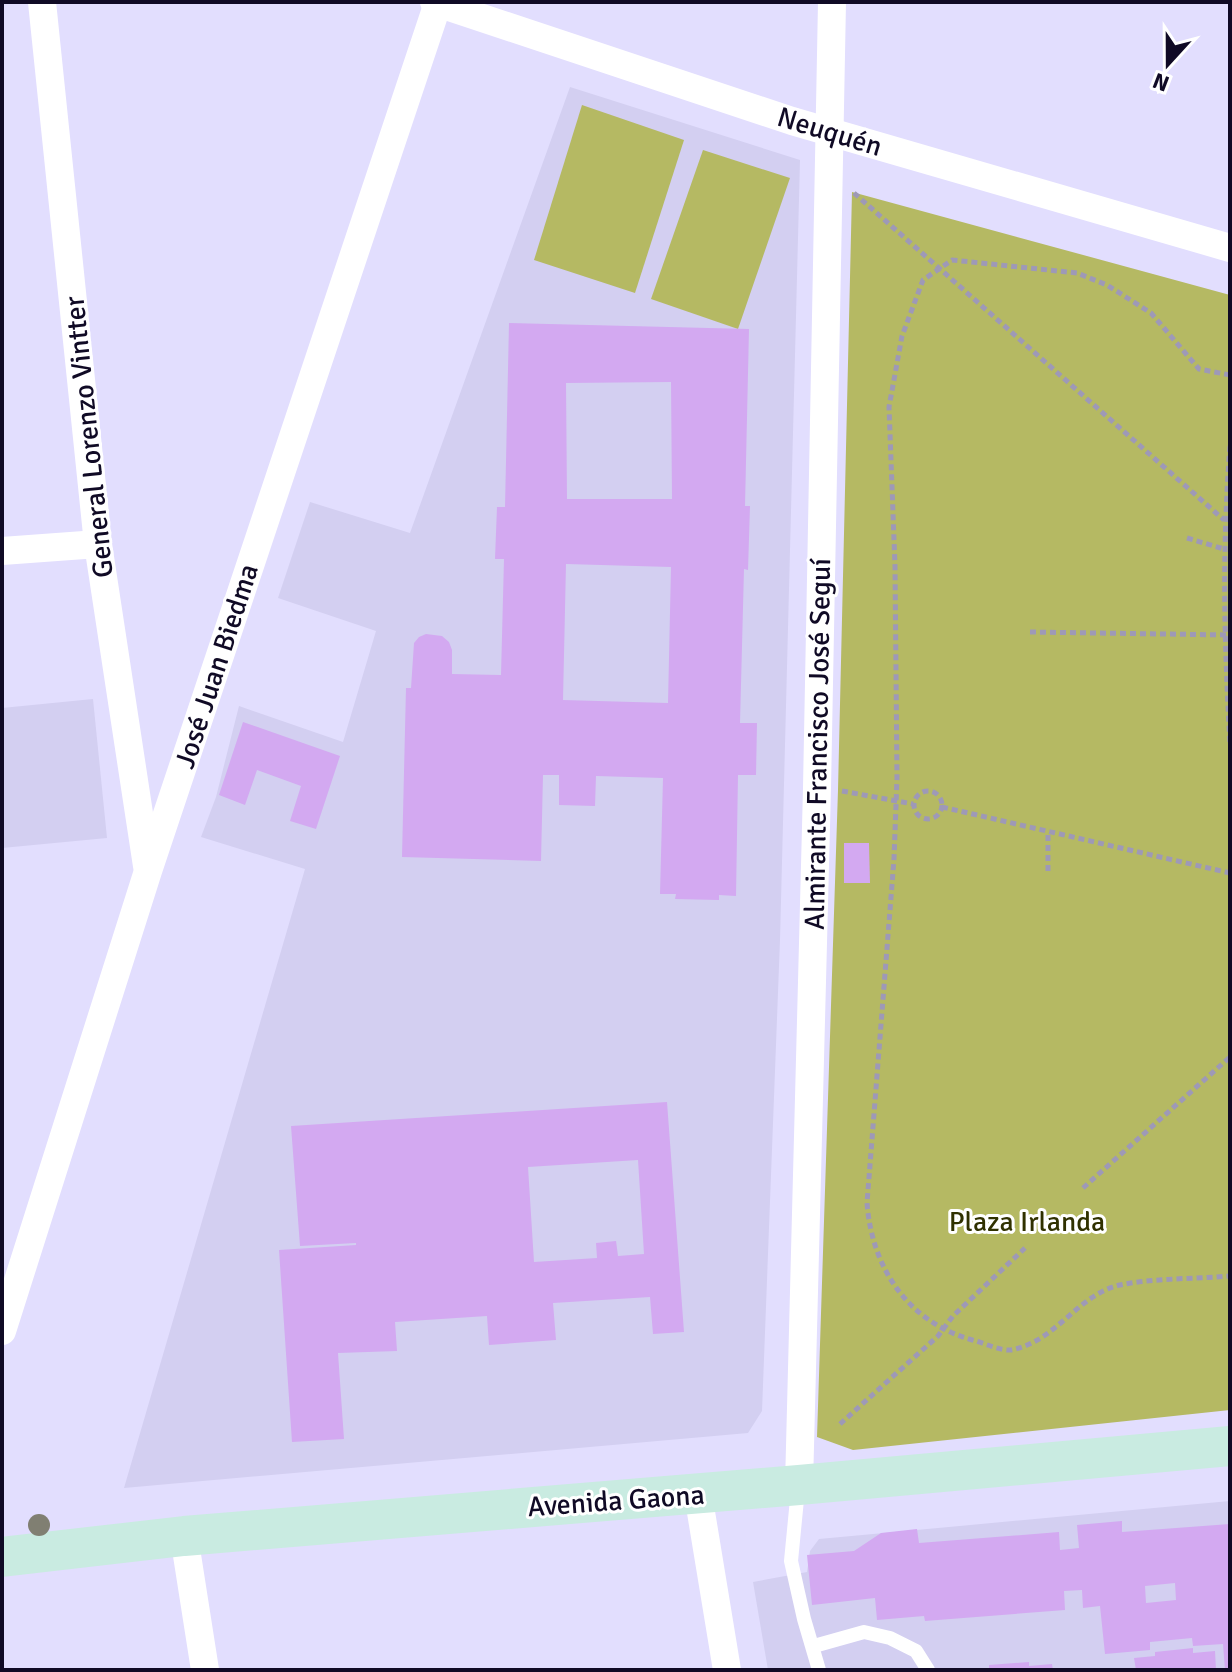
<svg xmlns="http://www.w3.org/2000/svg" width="1232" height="1672" viewBox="0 0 1232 1672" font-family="Signika,sans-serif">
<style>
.built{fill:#d3cff1}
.green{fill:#b5b963}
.building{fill:#d3a9f1;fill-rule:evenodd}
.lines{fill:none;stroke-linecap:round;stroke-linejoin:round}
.path{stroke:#9e99b7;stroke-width:5;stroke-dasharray:6 4;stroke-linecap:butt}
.service{stroke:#fff;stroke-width:14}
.minor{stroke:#fff;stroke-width:28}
.secondary{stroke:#c9ebe1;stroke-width:40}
.tree{fill:#807f72}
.labels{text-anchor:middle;stroke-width:6;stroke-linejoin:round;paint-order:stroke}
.street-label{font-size:28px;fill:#100a25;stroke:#fff}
.park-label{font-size:28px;fill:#303100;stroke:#fff}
</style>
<rect width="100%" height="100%" fill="#e2defe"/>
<g class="built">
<path d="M570,87l230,73 -20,780 -18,471 -14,22 -624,55 181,-619 -104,-32 15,-40 23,-91 104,36 33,-111 -98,-33 32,-96 100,31z"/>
<path d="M93,699l14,139 -105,10v-140z"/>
<path d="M1230,1501v169h-462l-15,-88 54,-10 3,-21 9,-12z"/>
</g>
<g class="green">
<path d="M582,105l102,35 -49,153 -101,-33z"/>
<path d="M703,150l87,28 -52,151 -87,-30z"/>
<path d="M852,192l378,103v1115l-377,40 -36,-13 21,-647z"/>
</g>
<g class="building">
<path d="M509,323l240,6 -4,177h5l-2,64 -4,-1 -4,154h17l-1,52h-18l-2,121 -17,-1v5l-44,-1 1,-5h-16l3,-116 -67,-2 -1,30 -36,-1v-30h-16l-2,86 -139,-4 4,-169h5l3,-45 5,-6 7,-3 16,2 7,6 3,8v24l49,1 3,-116h-9l2,-52h8zM671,382l1,117h-105l-1,-116zM566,564l105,3 -3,136 -105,-3z"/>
<path d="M243,722l97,34 -24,73 -26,-8 11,-35 -44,-16 -12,35 -26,-10z"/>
<path d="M844,843h25l1,40h-26z"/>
<path d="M667,1102l17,230 -31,2 -3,-37 -97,6 3,37 -67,5 -2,-29 -92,6 2,29 -59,2 6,86 -52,3 -13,-192 77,-5v-2l-56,3 -9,-120zM638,1160l6,94 -26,2 -2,-15 -20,2 1,15 -63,4 -6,-95z"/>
<path d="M1122,1521v11l108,-8v146h-5l-2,-26 -30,2 -1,-8 -42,4v8l-45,4 -5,-48 -17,2 -1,-18 -18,1 1,19 -140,11 -1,-5 -47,4 -2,-22 -63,7 -5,-50 47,-4 27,-18 36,-4 2,14 140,-11 1,18 19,-2 -2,-23zM1175,1583l1,17 -30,3 -1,-17z"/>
<path d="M1193,1648v5l22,-2 1,19h-80l-2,-12 21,-2v-4z"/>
<path d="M1029,1662v4l23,-2 1,6h-64v-5z"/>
</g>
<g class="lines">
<g class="path">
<path d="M854,193l370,327"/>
<path d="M1230,375l-31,-6 -48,-56 -44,-28 -30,-12 -125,-13 -29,20 -21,56 -13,71 6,159 2,212 -3,81 -27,344c5,66 42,121 109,138 10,3 25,10 35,9 45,-8 67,-56 109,-65 35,-7 74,-6 110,-9"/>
<path d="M1230,446c-8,100 -6,197 0,297"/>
<path d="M1187,538l37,11"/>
<path d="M1030,632l200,3"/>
<circle cx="928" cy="805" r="14"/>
<path d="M842,791l71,13"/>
<path d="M942,807l288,66"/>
<path d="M1048,871v-40"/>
<path d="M1083,1188l147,-131"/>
<path d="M840,1424l98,-88 15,-20 72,-68"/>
</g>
<g class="service">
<path d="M798,1489l-7,72 13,58 15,51"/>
<path d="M814,1646l50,-14 26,6 26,13 12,19"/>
</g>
<g class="minor">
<path d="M42,2l56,542 49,322"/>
<path d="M434,2l358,119 438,127"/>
<path d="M2,551l96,-7"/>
<path d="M2,1331l146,-460 290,-868"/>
<path d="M799,1485l18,-697 15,-786"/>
<path d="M698,1494l29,176"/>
<path d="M184,1536l21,134"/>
</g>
<path class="secondary" d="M2,1557l182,-21 615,-51 431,-39"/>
</g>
<circle class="tree" cx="39" cy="1525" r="11"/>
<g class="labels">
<g class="street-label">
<text transform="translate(830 131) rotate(17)" y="10">Neuquén</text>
<text transform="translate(88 437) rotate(-96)" y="10">General Lorenzo Vintter</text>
<text transform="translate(216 666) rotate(-72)" y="10">José Juan Biedma</text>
<text transform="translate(817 744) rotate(-89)" y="10">Almirante Francisco José Seguí</text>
<text transform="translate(616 1500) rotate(-4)" y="10">Avenida Gaona</text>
</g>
<g class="park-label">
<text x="1027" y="1231">Plaza Irlanda</text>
</g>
</g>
<rect width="1232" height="1672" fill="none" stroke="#100a25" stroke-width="8"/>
<g transform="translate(1168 64) rotate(201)" stroke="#ffffff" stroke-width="6" paint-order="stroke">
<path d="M0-6L14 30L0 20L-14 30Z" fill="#100a25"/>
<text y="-12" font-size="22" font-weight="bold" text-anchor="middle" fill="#100a25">N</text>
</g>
</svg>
